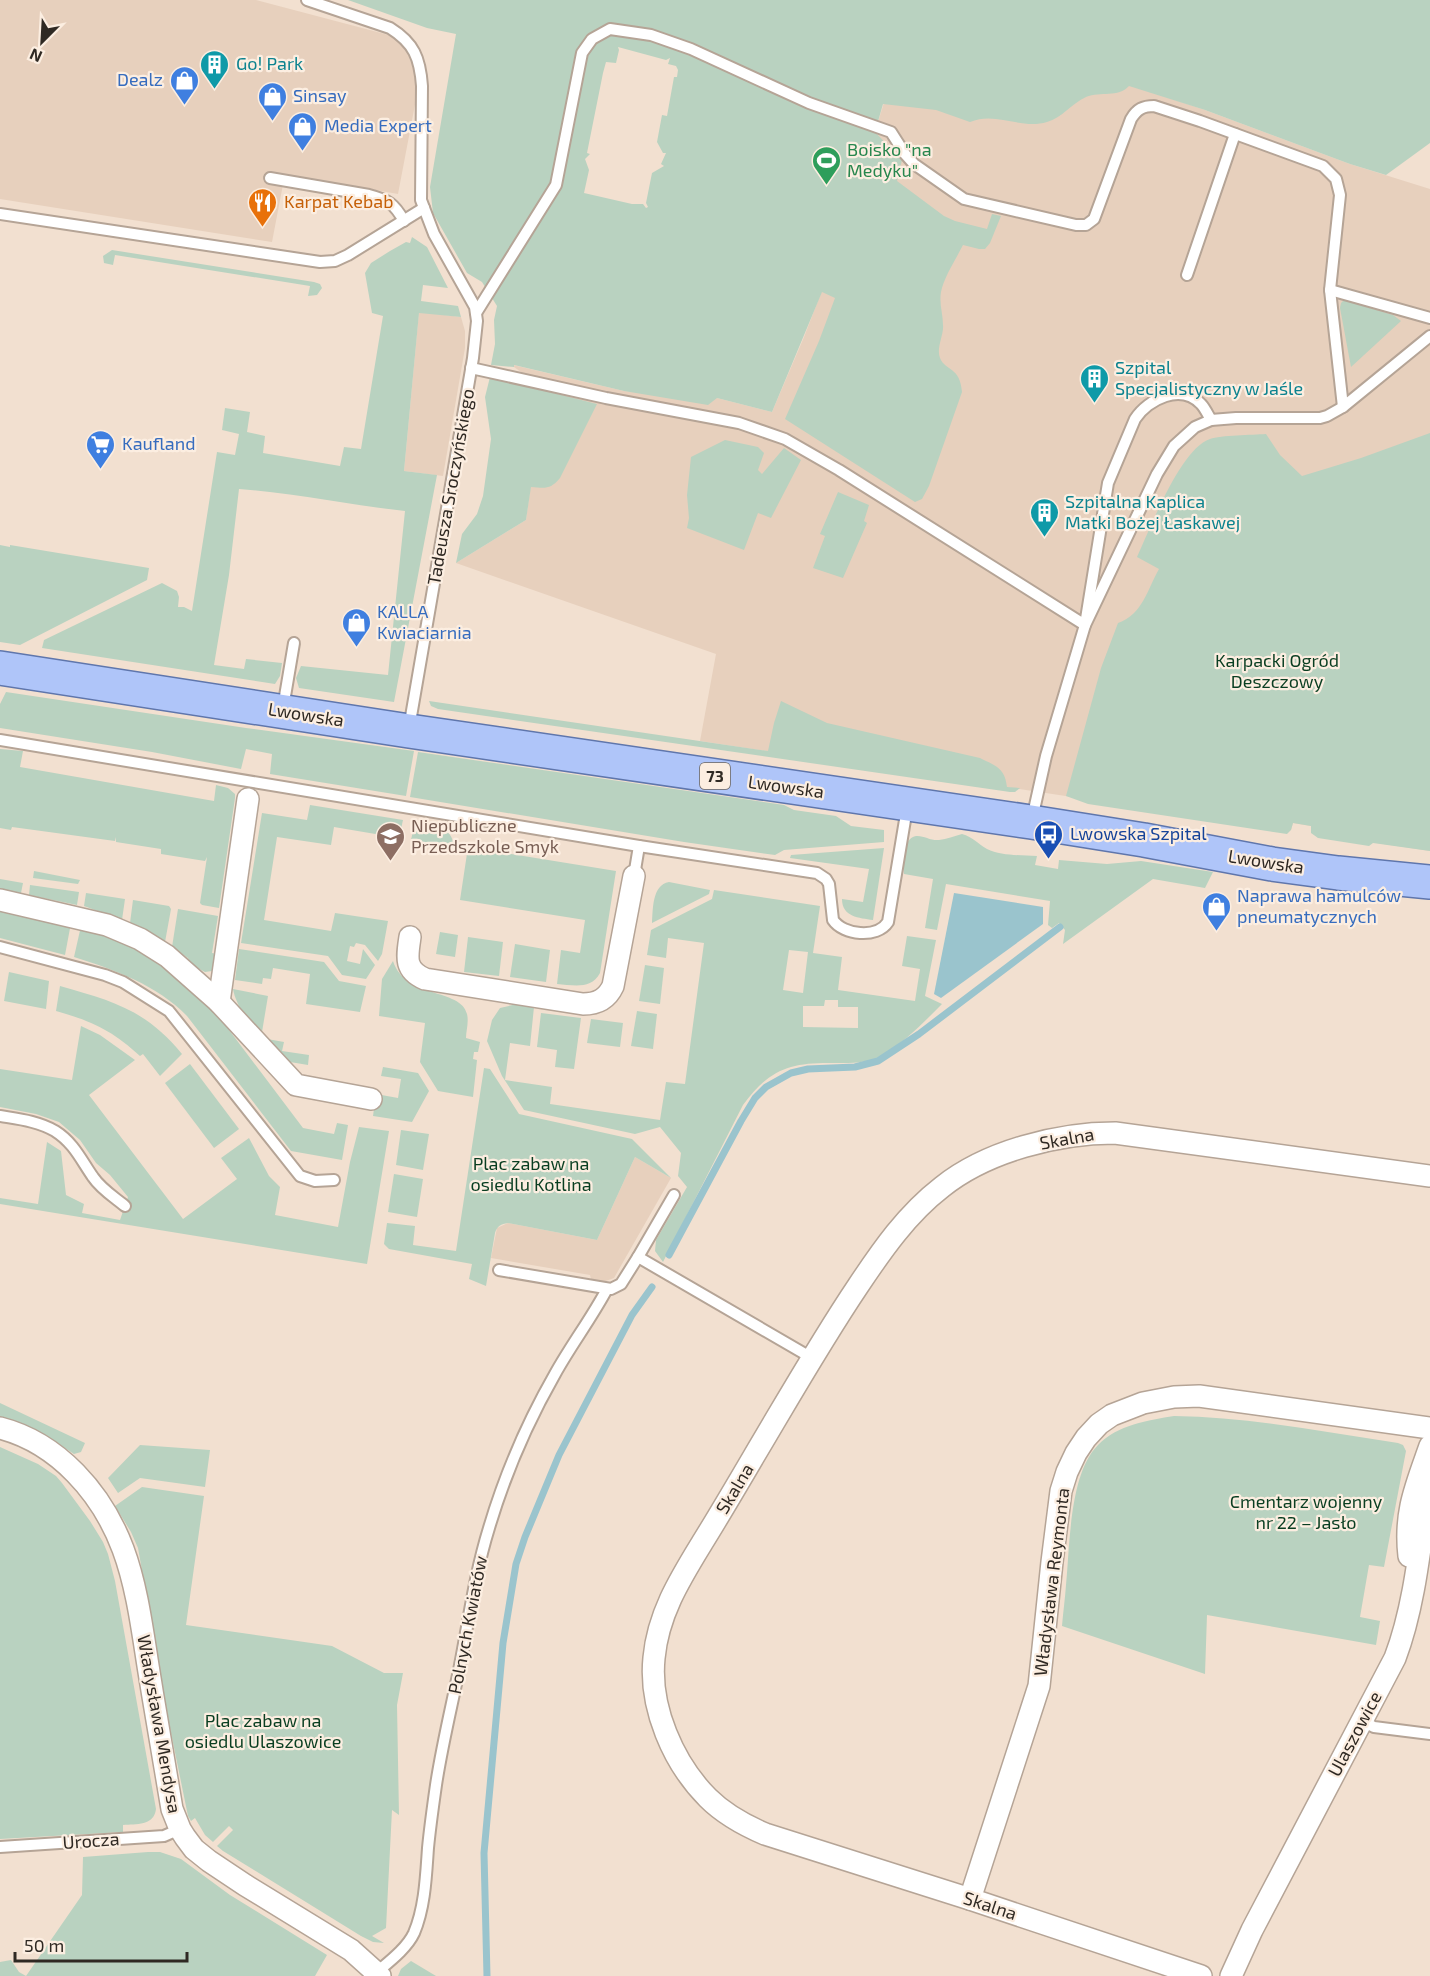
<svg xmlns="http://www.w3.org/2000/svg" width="1430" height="1976" viewBox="0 0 1430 1976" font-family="'Exo 2',sans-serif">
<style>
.built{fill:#e7d0bd}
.green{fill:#b9d2c0;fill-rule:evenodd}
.water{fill:#9ac4cd}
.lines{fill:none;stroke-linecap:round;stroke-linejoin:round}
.stream{stroke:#9ac4cd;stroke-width:7}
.lane-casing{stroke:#b5a496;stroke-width:14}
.street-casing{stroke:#b5a496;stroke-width:24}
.primary-casing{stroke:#5f76ac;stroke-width:36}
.lane{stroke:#fff;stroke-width:10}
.street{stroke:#fff;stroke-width:21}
.primary{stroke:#afc5f9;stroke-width:33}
.labels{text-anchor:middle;stroke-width:4.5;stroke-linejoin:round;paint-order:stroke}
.shield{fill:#fceee1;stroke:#6c645c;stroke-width:1.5}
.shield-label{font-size:16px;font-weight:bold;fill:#2f2923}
.culture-label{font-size:18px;fill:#0d838f;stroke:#fceee1;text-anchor:start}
.shop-label{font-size:18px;fill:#366cbe;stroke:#fceee1;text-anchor:start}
.leisure-label{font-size:18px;fill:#27864d;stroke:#fceee1;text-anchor:start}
.food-label{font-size:18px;fill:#c56008;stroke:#fceee1;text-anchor:start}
.street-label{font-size:18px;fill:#2f2923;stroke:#fceee1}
.park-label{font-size:18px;fill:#093e21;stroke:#fceee1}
.education-label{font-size:18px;fill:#785e54;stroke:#fceee1;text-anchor:start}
.transit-label{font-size:18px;fill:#164399;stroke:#fceee1;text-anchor:start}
</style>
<rect width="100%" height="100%" fill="#f2e0d0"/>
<g class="built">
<path d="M0,0h256l144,38 21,35 -23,121 -113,-20 -13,68 -272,-43z"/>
<path d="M910,20l159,44 136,46 145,54 80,25v662l-119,-18v-7l-18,-3 -2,7 -591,-89 16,-87 -260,-91 70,-43 10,-73 -18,-64 3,-11 -7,-5 -1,-2 111,26 93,7 55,14 32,-75 34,-88z"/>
<path d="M419,312l42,5 4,14v17l-22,128 -39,-5z"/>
<path d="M635,1157l36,21 -57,100 -11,4 -12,-3 -1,-4 -99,-17 6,-30 11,-5 89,17z"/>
</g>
<g class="green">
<path d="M348,0h1082v143l-44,32 -36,-11 -145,-54 -76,-24c-11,12 -28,5 -43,11 -14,6 -24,21 -39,25 -26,8 -51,-11 -77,0l-34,-12 -53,-6 -8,28 27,28 -5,21 47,35 11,5 32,8 5,-15 9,2 -11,27 -5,6h-6l-16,-4c-7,14 -19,32 -22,47 -2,12 2,22 2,33 1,10 -7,23 -3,33 6,14 20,8 22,34l-33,94 -7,13 -7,3 -130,-83 34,-78 16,-43 -13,-6 -50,120 -55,-14 -9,7 -84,-14 -110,-26v2l-23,-2 4,-21 -1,-24 3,-14 -15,-24 -15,-9 -34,-60 -3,-26 26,-153 -29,-6zM618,47l48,13 4,-2 -2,6 8,2 2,4 -1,7h-3l-7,39 -5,-1 -5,27 6,11h3l-5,11 3,2 -12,7 -6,30 2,4 -2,1 -3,-4h-11l-48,-11 5,-23 -4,-11 5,-5 -3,-1 16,-80 3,-11 10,1 3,-13z"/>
<path d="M412,237l15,10 21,41 -25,-3 -2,16 37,5 3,11 -42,-4 -15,158 33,4 -43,227 -95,-14 -3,-10 5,-12 87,9 17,-164c-55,-6 -110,-18 -166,-22l-10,86 -15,90 30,4 2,-10 36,4 -2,13 -5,8 -233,-36 2,-8 118,-57 15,8 2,6 -1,10h6l8,4 25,-159 18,3 4,-21 -17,-4 3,-22 25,4 -3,20 18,4 -2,17 77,13 4,-19 17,2 22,-133 -11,-3 -7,-40 6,-10 19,-12 16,-9 4,1z"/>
<path d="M112,250l202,32 6,2 2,4 -5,7 -9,1 2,-10 -195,-31 -2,10 -9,-2 -1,-7z"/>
<path d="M1344,300l49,15 8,6 -50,46 -11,-59 1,-5z"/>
<path d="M490,377l107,27 -37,74c-10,12 -15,10 -29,9l-5,33 -70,43 6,-29 15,-20 6,-18 8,-57 -6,-42z"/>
<path d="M1430,433v418l-57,-8 -4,3 -51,-8 -7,-5v-7l-18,-3 -2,7 -4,4 -199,-30 -22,-8 35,-128 17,-45c25,-9 29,-33 41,-54l-22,-12c13,-28 43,-108 73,-118 11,-4 42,-4 56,-5l14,21 22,21 59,-18z"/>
<path d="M725,440l33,7 6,6 -6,17 4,4 22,-26 17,12 -30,58 -13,-5 -14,37 -57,-22 2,-10 -2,-23 4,-38z"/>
<path d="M838,492l31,13 -5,16 3,2 -24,55 -30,-10 12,-32 -5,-2z"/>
<path d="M0,545l10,2v-2l139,23 -2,12 -127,65 -20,-3z"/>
<path d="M6,692l240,36 168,23 -8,45 -136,-22 2,-20 -26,-5 -5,20 -89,-17 -152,-24v-24z"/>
<path d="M429,701l339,50 6,-28 7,-22 46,22 153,35c16,8 25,10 27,29l13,1 -5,4h-5l-572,-83 -7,-3z"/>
<path d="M0,749l23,2 -3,16 194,34 2,-16 12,3 7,6v4l-16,110 -17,-3 -2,-2 7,-46 -2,4 -44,-7v-5l-45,-7v-5l-1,4 -103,-14 -1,3 -11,-2z"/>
<path d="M418,752l366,53 10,5 42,6 15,10 33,4v12l-100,8 -9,5 -91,-13 -274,-45z"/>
<path d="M310,805l93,15 -4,18 -65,-11 -3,18 -54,-8 -13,83 67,11 4,-18 53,8 -6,33 -4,7 -13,-16 -9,-2 -2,4 -4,-1 -3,15 13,3 3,-15 12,16 -9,14 -24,-4 -14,-19 -87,-13 21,-130 45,7z"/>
<path d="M415,822c15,3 40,4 38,25l-42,-7z"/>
<path d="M962,834c11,3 16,10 25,15 14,7 34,6 50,7l-2,9 23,4 1,-9 48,4 34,-3 72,11 -8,16 -52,-9 -90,65 2,-14 -6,-7 -7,5 -4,-3 2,-24 -104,-17 -9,46 -12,-2 8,-49 -29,-5c-1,-9 -2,-36 12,-38 7,-1 15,5 23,4 8,-1 15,-4 23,-6z"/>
<path d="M468,847l148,24 -16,102c-9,17 -27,12 -43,11l4,-34 19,3 5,-33 -125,-20z"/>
<path d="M884,848l-11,72c-14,-2 -31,-3 -31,-21l21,3 6,-33 -79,-11 1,-3z"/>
<path d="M34,871l46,9 -2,4 -45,-6z"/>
<path d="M0,879l23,4 -2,10 -21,-4z"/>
<path d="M669,882l41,8 -1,4 -57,29c1,-14 0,-38 17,-41z"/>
<path d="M30,885l49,7 -2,13 -48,-10z"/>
<path d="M714,890l106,16 -7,47 29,4 -4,33 77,11 5,-32 -18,-3 5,-30 29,4 -11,56 17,8c-19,19 -39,40 -63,53 -12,6 -28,6 -41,6 -46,-1 -67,4 -95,42l-80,157 -8,-11 1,-11 31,-53 -9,-11 3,-23 -21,-26 -25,7 -111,-24 -22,-34 -15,-35 5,-21 8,-12 17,-4 17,3 -4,39 -20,-3 -5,37 47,7 -2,17 110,16 6,-38 19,2 19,-141 -36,-5 -2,20 -19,-3 4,-25 61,-31zM789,950l19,2 -5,41 -20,-3zM825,1000h13v7h20v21l-55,-1v-21h21z"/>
<path d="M86,893l39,6 -3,21 -38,-14z"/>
<path d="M133,900l36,6 2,3 -6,33 -22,-13 -13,-6z"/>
<path d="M0,908l71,15 -6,32 -65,-17z"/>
<path d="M178,909l40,7 -6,37 6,1 -3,15 -3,2 -7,1 -15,-8 -2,-6 -16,-11z"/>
<path d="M81,926l62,23 71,61 89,118 31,6 3,-11 11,2 -6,35 -51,-9 -104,-135c-30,-31 -72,-46 -113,-59z"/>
<path d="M440,932l18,3 -3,22 -19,-3z"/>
<path d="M468,937l35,5 -4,34 -35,-4z"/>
<path d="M515,944l35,6 -4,32 -36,-5z"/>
<path d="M239,949l85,13 15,19 27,5 -6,26 -54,-8 4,-30 -37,-6 -2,11 -8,-1 -1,6 -27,-4z"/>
<path d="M393,961c12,38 68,27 74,53 2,8 -1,17 -1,24l14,4 -2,10h-4l-1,7 4,1 -4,37 -35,-6 -18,-29 5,-39 -46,-7 3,-37z"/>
<path d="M645,965l19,3 -4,36 -21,-3z"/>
<path d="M9,972l40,9 -3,28 -42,-8z"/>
<path d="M60,986c53,15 86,24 122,68l-22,22 -17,-22 -3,2c-27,-25 -48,-35 -84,-45z"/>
<path d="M233,989l35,7 -6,36c-13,-4 -27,-30 -29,-43z"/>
<path d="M637,1011l20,3 -4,35 -22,-3z"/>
<path d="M541,1013l40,5 -7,51 -19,-2 2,-17 -20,-3z"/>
<path d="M591,1019l32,4 -3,24 -33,-4z"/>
<path d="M81,1026l19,9 35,25 -46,35 94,124 54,-40 -16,-21 28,-20 20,38 11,11 -5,28 63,12 12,-65 9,-35 30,4 -22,133 -367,-60v-6l38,6 9,-62 14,9 5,44 18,9 -2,9 38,7 8,-23 -18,-22 -14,-12 -16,-23 -21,-18 -23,-8 -36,-7v-38l72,11z"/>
<path d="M256,1037l28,5 -2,9 27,4 -1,10 -24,-4z"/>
<path d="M190,1064l49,65 -25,19 -49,-65z"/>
<path d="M383,1067l35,6 11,18 -17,31 -39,-6 3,-22 22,4 3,-19 -20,-3z"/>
<path d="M484,1068l6,1 29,45 113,25 39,39 -36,-21 -38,83 -89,-17c-7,1 -11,3 -13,10l-9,53 -17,-7 3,-15 -83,-15 -5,-5 3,-21 28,3 -2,19 43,6z"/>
<path d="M401,1130l28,4 -6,36 -27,-5z"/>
<path d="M394,1174l29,5 -6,38 -29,-5z"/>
<path d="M0,1403l85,40 -4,9 -7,2c-25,-17 -45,-28 -74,-37z"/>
<path d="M1174,1416c75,1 150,16 224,27l5,2 3,6 -22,116 -15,-2 -9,52 20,4 -4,24 -169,-30 -2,59 -143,-48c1,-13 3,-27 4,-41 4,-39 3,-111 32,-140 19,-20 51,-25 76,-29z"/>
<path d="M140,1445l70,5 -5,37 -65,-9 -22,15 -10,-15z"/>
<path d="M0,1447l38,17 18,12 6,7 28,38 13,21 5,12 7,27 41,228c-2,17 -20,15 -33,16v7l-123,7z"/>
<path d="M142,1487l62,9 -18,129 146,21 52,27h19l-6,32 2,110 -7,-5 -6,118 -14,8 12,7 -11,-1 -12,-6 -138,-85 -6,-5 16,-16 -4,-4 -16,16 -8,-7 -10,-17 -4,3 -3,-5 -18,-88 -32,-180 -7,-16 -16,-26z"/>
<path d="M148,1852h12l21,7 49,36 97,60 -12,21h-315v-14l11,-2 8,12 7,4 56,-81 1,-38z"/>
<path d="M411,1961l25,15h-38l3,-7z"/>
</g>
<path class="water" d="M954,893l89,14v17l-102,74 -7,-4z"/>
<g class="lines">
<g class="stream">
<path d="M669,1255l72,-134 14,-23 11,-11 25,-14 17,-4 47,-2 23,-6 41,-27 141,-107"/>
<path d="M487,1976l-3,-123 19,-210 13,-79 9,-27 34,-82 73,-140 20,-28"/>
</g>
<defs>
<g id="lane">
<path d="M307,0l83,28c24,15 30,30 32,58l-1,114 13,34 41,73 2,14 -4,37 -64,370"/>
<path d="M270,178l99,17c19,5 25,8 35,26"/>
<path d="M0,214l320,48 15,-1 13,-6 76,-47"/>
<path d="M1187,275l48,-141"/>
<path d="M1330,290l100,28"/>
<path d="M476,313l80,-128 26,-132 10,-14 18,-10 41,6 40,14 118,54 82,29 14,22 9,10 50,35 112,26h10l8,-6 37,-100c6,-10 12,-13 23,-13l46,15 123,45 13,13 4,16 -10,95 13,117"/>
<path d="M471,368l135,30 133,25 46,16 54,31 246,155 23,-142 27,-64c13,-20 46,-36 66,-15 4,4 7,11 10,16"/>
<path d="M283,708l11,-65"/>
<path d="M0,740l639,106 178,27 9,6 3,5 4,36c10,15 44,19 55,2l19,-114"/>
<path d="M1032,819l14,-63 39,-131 72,-151 17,-28 21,-19 16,-7 25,-2h84l7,-2 16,-9 87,-71"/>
<path d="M634,876l5,-30"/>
<path d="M0,947l105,28 18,7 46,29 131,165 15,5 19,-1"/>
<path d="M0,1116c18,3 38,5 55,15 19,12 26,29 38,46 8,12 21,20 32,29"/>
<path d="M638,1257l36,-62"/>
<path d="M499,1270l112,19 10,-5 17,-27 174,101"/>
<path d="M1362,1721l12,6 56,7"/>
<path d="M0,1847l164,-11 16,-7"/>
<path d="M377,1972c13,-11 30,-24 37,-39 11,-26 12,-57 14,-85 2,-21 5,-42 8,-63 6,-40 16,-80 24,-120 9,-46 15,-92 29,-137 16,-54 38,-105 66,-154 16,-29 36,-55 52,-85"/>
</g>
<g id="street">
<path d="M0,900l107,25 33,14 27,17 52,46 77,83 75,14"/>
<path d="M410,937c-3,20 -6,33 15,42l158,25c14,0 24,-5 30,-18l21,-110"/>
<path d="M219,1002l29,-203"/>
<path d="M0,1428c58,15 102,65 123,121 15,40 20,87 27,129 7,44 15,88 22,131l8,20 5,8 9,12 15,12 36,24 106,65 29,26"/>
<path d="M1409,1556c-5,-44 7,-70 21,-110"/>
<path d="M970,1899l69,-213 13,-124 9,-71 6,-19 9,-19 10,-15 13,-14 13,-9 31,-12 31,-6 25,-1 231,32"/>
<path d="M1201,1976l-231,-77 -205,-65c-21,-9 -41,-20 -57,-36 -35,-35 -59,-91 -54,-140 4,-44 26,-79 48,-115 18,-29 35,-58 52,-87 34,-57 67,-115 104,-170 24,-36 49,-72 84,-99 45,-36 116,-54 173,-54l315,43"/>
<path d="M1231,1976l21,-46 143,-272c21,-55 26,-123 35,-182"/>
</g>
<path id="primary" d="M0,668l409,63 622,91 113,18 128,24 66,9 92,9"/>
</defs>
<use href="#lane" class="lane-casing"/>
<use href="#street" class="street-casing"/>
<use href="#primary" class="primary-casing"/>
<use href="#lane" class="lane"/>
<use href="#street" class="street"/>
<use href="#primary" class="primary"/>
</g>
<defs>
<symbol id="building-pin" viewBox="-11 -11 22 30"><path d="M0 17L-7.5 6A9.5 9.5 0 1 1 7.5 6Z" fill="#0f9aa8" stroke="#fceee1"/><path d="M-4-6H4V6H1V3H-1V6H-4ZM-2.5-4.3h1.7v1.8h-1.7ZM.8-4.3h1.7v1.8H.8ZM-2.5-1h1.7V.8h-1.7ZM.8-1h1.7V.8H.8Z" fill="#fff"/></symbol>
<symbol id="shop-pin" viewBox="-11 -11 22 30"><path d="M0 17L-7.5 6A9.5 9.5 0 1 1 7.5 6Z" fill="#3f7fe0" stroke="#fceee1"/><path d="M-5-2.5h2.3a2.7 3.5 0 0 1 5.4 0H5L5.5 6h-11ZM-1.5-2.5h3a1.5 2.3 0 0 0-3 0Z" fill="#fff"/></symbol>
<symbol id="stadium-pin" viewBox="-11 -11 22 30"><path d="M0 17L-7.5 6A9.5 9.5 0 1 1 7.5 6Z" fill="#2e9e5b" stroke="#fceee1"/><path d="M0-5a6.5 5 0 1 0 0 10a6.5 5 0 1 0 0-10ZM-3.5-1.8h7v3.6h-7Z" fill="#fff"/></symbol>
<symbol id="restaurant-pin" viewBox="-11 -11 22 30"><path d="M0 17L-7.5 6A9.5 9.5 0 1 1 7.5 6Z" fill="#e8710a" stroke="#fceee1"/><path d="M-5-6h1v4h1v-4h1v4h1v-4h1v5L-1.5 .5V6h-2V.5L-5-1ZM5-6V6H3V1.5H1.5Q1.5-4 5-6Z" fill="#fff"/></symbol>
<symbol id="supermarket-pin" viewBox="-11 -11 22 30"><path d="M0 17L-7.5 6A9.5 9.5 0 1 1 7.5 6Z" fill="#3f7fe0" stroke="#fceee1"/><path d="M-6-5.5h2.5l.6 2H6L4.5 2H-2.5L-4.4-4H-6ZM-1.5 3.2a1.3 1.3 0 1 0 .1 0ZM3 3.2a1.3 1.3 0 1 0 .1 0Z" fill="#fff"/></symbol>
<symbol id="bus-pin" viewBox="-11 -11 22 30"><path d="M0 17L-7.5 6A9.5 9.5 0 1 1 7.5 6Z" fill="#1a4fb4" stroke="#fceee1"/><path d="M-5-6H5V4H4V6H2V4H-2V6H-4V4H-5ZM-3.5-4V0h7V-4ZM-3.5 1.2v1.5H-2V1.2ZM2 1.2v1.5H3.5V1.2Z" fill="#fff"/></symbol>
<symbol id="school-pin" viewBox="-11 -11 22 30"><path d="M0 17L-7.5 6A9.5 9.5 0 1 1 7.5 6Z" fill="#8d6e63" stroke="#fceee1"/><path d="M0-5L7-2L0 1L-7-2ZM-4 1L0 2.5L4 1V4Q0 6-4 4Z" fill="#fff"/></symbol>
</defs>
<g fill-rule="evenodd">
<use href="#building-pin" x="198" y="48" width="33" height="45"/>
<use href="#shop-pin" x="168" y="64" width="33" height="45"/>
<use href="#shop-pin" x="256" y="80" width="33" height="45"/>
<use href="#shop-pin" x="286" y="110" width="33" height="45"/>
<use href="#stadium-pin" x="810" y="144" width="33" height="45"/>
<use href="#restaurant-pin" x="246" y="186" width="33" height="45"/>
<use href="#building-pin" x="1078" y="362" width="33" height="45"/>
<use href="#supermarket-pin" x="84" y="428" width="33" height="45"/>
<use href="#building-pin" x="1028" y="496" width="33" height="45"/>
<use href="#shop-pin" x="340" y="606" width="33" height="45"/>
<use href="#bus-pin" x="1032" y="818" width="33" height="45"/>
<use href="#school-pin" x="374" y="820" width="33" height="45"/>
<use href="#shop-pin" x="1200" y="890" width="33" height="45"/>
</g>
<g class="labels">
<rect class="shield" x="700" y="763" width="30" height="26" rx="4.5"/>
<g class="shield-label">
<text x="715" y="782">73</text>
</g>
<g class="culture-label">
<text x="236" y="70">Go! Park</text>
<text x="1115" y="374">Szpital<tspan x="1115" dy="21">Specjalistyczny w Jaśle</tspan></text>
<text x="1065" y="508">Szpitalna Kaplica<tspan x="1065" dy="21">Matki Bożej Łaskawej</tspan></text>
</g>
<g class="shop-label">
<text x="163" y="86" text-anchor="end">Dealz</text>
<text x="293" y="102">Sinsay</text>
<text x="324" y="132">Media Expert</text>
<text x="122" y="450">Kaufland</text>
<text x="377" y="618">KALLA<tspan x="377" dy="21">Kwiaciarnia</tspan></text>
<text x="1237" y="902">Naprawa hamulców<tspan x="1237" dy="21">pneumatycznych</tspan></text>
</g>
<g class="leisure-label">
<text x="847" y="156">Boisko "na<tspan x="847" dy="21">Medyku"</tspan></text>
</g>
<g class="food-label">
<text x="284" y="208">Karpat Kebab</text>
</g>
<g class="street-label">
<text transform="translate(451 487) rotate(-80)" y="6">Tadeusza Sroczyńskiego</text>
<text transform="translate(306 715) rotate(9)" y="6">Lwowska</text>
<text transform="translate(786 787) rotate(8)" y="6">Lwowska</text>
<text transform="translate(1266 862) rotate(9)" y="6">Lwowska</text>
<text transform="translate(1067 1139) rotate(-10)" y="6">Skalna</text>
<text transform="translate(735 1489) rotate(-59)" y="6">Skalna</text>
<text transform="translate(1052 1582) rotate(-83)" y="6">Władysława Reymonta</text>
<text transform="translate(468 1625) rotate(-79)" y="6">Polnych Kwiatów</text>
<text transform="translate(159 1724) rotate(80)" y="6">Władysława Mendysa</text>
<text transform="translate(1355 1734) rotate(-62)" y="6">Ulaszowice</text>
<text transform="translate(91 1841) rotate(-4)" y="6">Urocza</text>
<text transform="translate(990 1906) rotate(18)" y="6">Skalna</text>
</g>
<g class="park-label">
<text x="1277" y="667">Karpacki Ogród<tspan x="1277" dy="21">Deszczowy</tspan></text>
<text x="531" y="1170">Plac zabaw na<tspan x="531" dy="21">osiedlu Kotlina</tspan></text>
<text x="1306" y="1508">Cmentarz wojenny<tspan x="1306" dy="21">nr 22 – Jasło</tspan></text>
<text x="263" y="1727">Plac zabaw na<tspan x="263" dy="21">osiedlu Ulaszowice</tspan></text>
</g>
<g class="education-label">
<text x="411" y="832">Niepubliczne<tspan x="411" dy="21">Przedszkole Smyk</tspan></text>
</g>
<g class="transit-label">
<text x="1070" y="840">Lwowska Szpital</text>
</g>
</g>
<g transform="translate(42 42) rotate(204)" stroke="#fceee1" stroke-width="4.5" paint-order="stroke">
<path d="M0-4.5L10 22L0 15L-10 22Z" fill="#2f2923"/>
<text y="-9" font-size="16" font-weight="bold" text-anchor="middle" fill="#2f2923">N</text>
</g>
<path d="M15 1952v9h172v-9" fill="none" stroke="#2f2923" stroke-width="3"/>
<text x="24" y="1952" font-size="18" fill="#2f2923" stroke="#fceee1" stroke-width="4.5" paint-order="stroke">50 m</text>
</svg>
